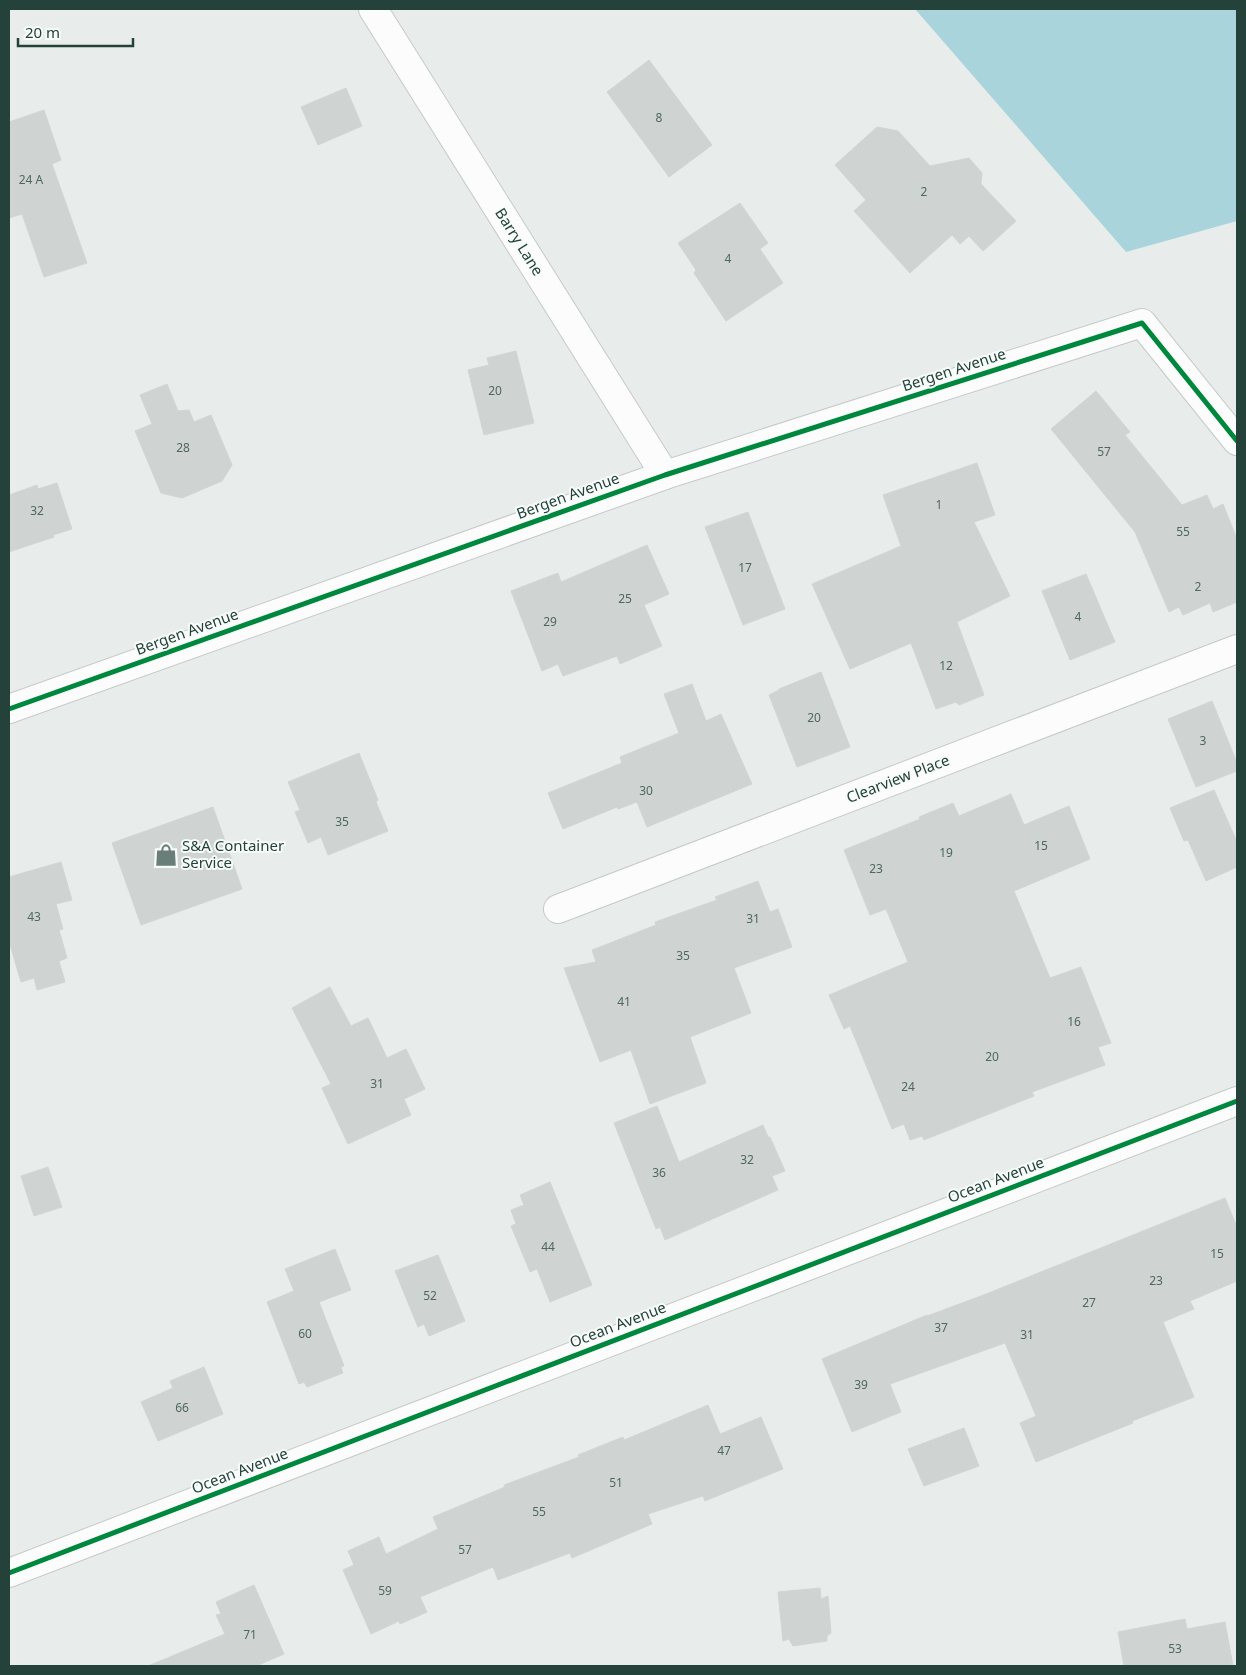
<svg xmlns="http://www.w3.org/2000/svg" width="1246" height="1675" viewBox="0 0 1246 1675" font-family="'Noto Sans',sans-serif">
<style>
.water{fill:#a9d4db}
.building{fill:#cfd4d2;stroke:#d1d6d4}
.lines{fill:none;stroke-linecap:round;stroke-linejoin:round}
.minor-casing{stroke:#c5cac8;stroke-width:30}
.minor{stroke:#fcfcfc;stroke-width:28}
.cycleway-casing{stroke:#f7fbf9;stroke-width:8}
.cycleway{stroke:#00873e;stroke-width:5}
.labels{text-anchor:middle;stroke-width:4;stroke-linejoin:round;paint-order:stroke}
.number-label{font-size:12px;fill:#506761}
.street-label{font-size:15px;fill:#24423a;stroke:#f7fbf9}
.poi-label{font-size:15px;fill:#24423a;stroke:#f7fbf9;text-anchor:start}
</style>
<rect width="100%" height="100%" fill="#e8edeb"/>
<path class="water" d="M915,9h322v212l-111,31z"/>
<g class="building">
<path d="M649,60l63,85 -43,32 -62,-85z"/>
<path d="M346,88l16,38 -44,19 -17,-38z"/>
<path d="M44,110l17,50 -9,4 35,99 -43,14 -22,-63 -13,4v-96z"/>
<path d="M877,127l21,4 32,35 39,-8 13,15 -1,11 35,37 -33,30 -14,-15 -9,8 -8,-9 -42,38 -56,-62 12,-11 -31,-35z"/>
<path d="M740,203l28,40 -8,6 23,34 -57,38 -32,-48 2,-3 -18,-27z"/>
<path d="M516,351l18,72 -50,12 -16,-65 21,-5 -2,-7z"/>
<path d="M167,384l11,27 11,-1 5,12 17,-7 21,50 -10,16 -40,17 -21,-5 -26,-62 17,-7 -12,-29z"/>
<path d="M1096,391l34,41 -5,3 57,70 25,-10 6,14 10,-5 14,35v63l-24,10 -3,-9 -27,12 -4,-8 -10,5 -34,-80 -84,-103z"/>
<path d="M977,463l18,52 -21,7 36,74 -53,26 27,73 -25,10 -3,-3 -20,7 -25,-66 -61,26 -38,-85 89,-38 -18,-51z"/>
<path d="M57,483l15,46 -19,6 1,2 -45,15v-57l28,-10 1,4z"/>
<path d="M748,512l37,97 -42,16 -38,-98z"/>
<path d="M647,545l22,49 -25,11 18,41 -42,18 -3,-8 -54,20 -5,-12 -16,7 -31,-80 47,-18 3,9z"/>
<path d="M1086,574l29,68 -45,18 -28,-69z"/>
<path d="M821,672l29,75 -53,20 -28,-72 10,-5v-1z"/>
<path d="M692,684l14,37 15,-7 31,70 -105,43 -10,-25 -19,7 -1,-2 -54,22 -15,-36 74,-30 -2,-6 59,-24 -15,-39z"/>
<path d="M1212,701l25,62v8l-41,16 -28,-68z"/>
<path d="M359,753l19,47 -2,2 12,29 -60,24 -7,-18 -13,6 -13,-31 5,-2 -12,-28z"/>
<path d="M1214,790l23,52v25l-31,14 -18,-41 -4,1 -14,-33z"/>
<path d="M1011,794l13,31 45,-19 21,53 -76,32 36,87 31,-11 30,76 -13,4 7,18 -73,27 2,4 -110,44 -2,-4 -12,4 -6,-16 -12,5 -42,-103 -6,3 -15,-34 79,-33 -22,-53 -16,6 -26,-65 76,-31 -1,-2 34,-14 6,13z"/>
<path d="M213,807l29,82 -101,36 -29,-82z"/>
<path d="M61,862l11,38 -16,4 7,25 -4,1 8,28 -8,3 6,21 -28,8 -3,-12 -13,4 -12,-41v-64z"/>
<path d="M758,881l12,31 8,-3 14,38 -58,21 17,45 -61,24 16,46 -56,21 -19,-54 -31,12 -36,-94 32,-6 -4,-12 64,-25 -1,-3 62,-22 -2,-3z"/>
<path d="M330,987l21,39 17,-8 19,40 19,-9 19,40 -21,10 7,16 -63,29 -26,-56 9,-4 -39,-76z"/>
<path d="M657,1106l22,56 84,-37 5,12h2l15,34 -13,5 6,14 -113,50 -5,-13 -4,2 -42,-106z"/>
<path d="M48,1167l14,40 -28,9 -13,-40z"/>
<path d="M550,1182l42,103 -42,17 -13,-33 -7,3 -19,-46 5,-2 -5,-14 13,-5 -4,-10z"/>
<path d="M1225,1198l12,29v54l-47,20 4,8 -31,13 31,75 -62,24 1,2 -97,39 -16,-39 16,-7 -31,-73 -115,41 11,28 -49,20 -30,-73 105,-44v1l59,-22z"/>
<path d="M335,1249l16,41 -32,12 25,64 -3,1 2,6 -36,14 -3,-5 -5,2 -32,-82 27,-11 -9,-22z"/>
<path d="M438,1255l27,66 -36,15 -5,-12 -6,3 -23,-56z"/>
<path d="M204,1367l19,47 -65,27 -17,-39 32,-14 -3,-7z"/>
<path d="M708,1405l12,29 41,-17 22,52 -78,32 -2,-5 -55,18 4,10 -80,34 -2,-5 -72,27 -5,-13 -73,30 7,15 -27,12 -1,-3 -28,13 -28,-64 11,-5 -6,-14 31,-14 7,17 52,-25 -5,-12 72,-30 -1,-2 75,-28 -1,-2 45,-18 1,3z"/>
<path d="M964,1428l15,38 -55,20 -16,-37z"/>
<path d="M254,1585l30,69 -28,12h-108l77,-32 -9,-19 5,-1 -5,-12z"/>
<path d="M820,1588l1,11 7,-3 3,37 -4,3v5l-34,5 -4,-7 -6,2 -5,-49z"/>
<path d="M1185,1619l2,10 38,-7 8,44h-109l-6,-34z"/>
</g>
<g class="lines">
<defs>
<g id="minor">
<path d="M373,9l292,466"/>
<path d="M9,709l656,-234 477,-152 95,118"/>
<path d="M558,909l679,-260"/>
<path d="M9,1573l1228,-472"/>
</g>
</defs>
<use href="#minor" class="minor-casing"/>
<use href="#minor" class="minor"/>
<defs>
<g id="cycleway">
<path d="M9,709l656,-234 477,-152 95,118"/>
<path d="M9,1573l1228,-472"/>
</g>
</defs>
<use href="#cycleway" class="cycleway-casing"/>
<use href="#cycleway" class="cycleway"/>
</g>
<defs>
<symbol id="shop-bare" viewBox="-9 -9 18 18"><path d="M-5-2.5h2.3a2.7 3.5 0 0 1 5.4 0H5L5.5 6h-11ZM-1.5-2.5h3a1.5 2.3 0 0 0-3 0Z" fill="#697e78" stroke="#f7fbf9" stroke-width="2.5" paint-order="stroke"/></symbol>
</defs>
<g fill-rule="evenodd">
<use href="#shop-bare" x="150" y="839" width="32" height="32"/>
</g>
<g class="labels">
<g class="number-label">
<text x="659" y="122">8</text>
<text x="31" y="184">24 A</text>
<text x="924" y="196">2</text>
<text x="728" y="263">4</text>
<text x="495" y="395">20</text>
<text x="183" y="452">28</text>
<text x="1104" y="456">57</text>
<text x="939" y="509">1</text>
<text x="37" y="515">32</text>
<text x="1183" y="536">55</text>
<text x="745" y="572">17</text>
<text x="1198" y="591">2</text>
<text x="625" y="603">25</text>
<text x="1078" y="621">4</text>
<text x="550" y="626">29</text>
<text x="946" y="670">12</text>
<text x="814" y="722">20</text>
<text x="1203" y="745">3</text>
<text x="646" y="795">30</text>
<text x="342" y="826">35</text>
<text x="1041" y="850">15</text>
<text x="946" y="857">19</text>
<text x="876" y="873">23</text>
<text x="34" y="921">43</text>
<text x="753" y="923">31</text>
<text x="683" y="960">35</text>
<text x="624" y="1006">41</text>
<text x="1074" y="1026">16</text>
<text x="992" y="1061">20</text>
<text x="377" y="1088">31</text>
<text x="908" y="1091">24</text>
<text x="747" y="1164">32</text>
<text x="659" y="1177">36</text>
<text x="548" y="1251">44</text>
<text x="1217" y="1258">15</text>
<text x="1156" y="1285">23</text>
<text x="430" y="1300">52</text>
<text x="1089" y="1307">27</text>
<text x="941" y="1332">37</text>
<text x="305" y="1338">60</text>
<text x="1027" y="1339">31</text>
<text x="861" y="1389">39</text>
<text x="182" y="1412">66</text>
<text x="724" y="1455">47</text>
<text x="616" y="1487">51</text>
<text x="539" y="1516">55</text>
<text x="465" y="1554">57</text>
<text x="385" y="1595">59</text>
<text x="250" y="1639">71</text>
<text x="1175" y="1653">53</text>
</g>
<g class="street-label">
<text transform="translate(519 242) rotate(58)" y="5">Barry Lane</text>
<text transform="translate(954 370) rotate(-18)" y="5">Bergen Avenue</text>
<text transform="translate(568 496) rotate(-20)" y="5">Bergen Avenue</text>
<text transform="translate(187 632) rotate(-20)" y="5">Bergen Avenue</text>
<text transform="translate(898 779) rotate(-21)" y="5">Clearview Place</text>
<text transform="translate(996 1180) rotate(-21)" y="5">Ocean Avenue</text>
<text transform="translate(618 1325) rotate(-21)" y="5">Ocean Avenue</text>
<text transform="translate(240 1471) rotate(-21)" y="5">Ocean Avenue</text>
</g>
<g class="poi-label">
<text x="182" y="851">S&amp;A Container<tspan x="182" dy="17">Service</tspan></text>
</g>
</g>
<rect width="1246" height="1675" fill="none" stroke="#24423a" stroke-width="20"/>
<path d="M18 38v8h115v-8" fill="none" stroke="#24423a" stroke-width="2.5"/>
<text x="25" y="38" font-size="15" fill="#24423a" stroke="#f7fbf9" stroke-width="4" paint-order="stroke">20 m</text>
</svg>
